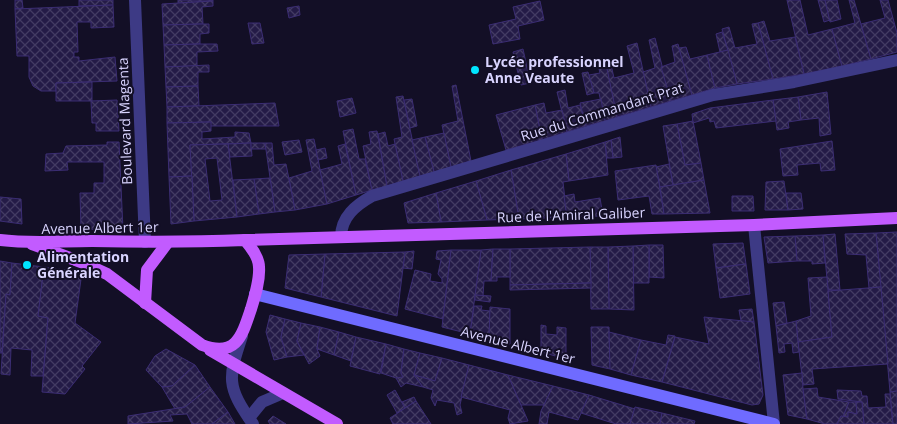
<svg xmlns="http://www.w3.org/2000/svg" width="897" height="424" viewBox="0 0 897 424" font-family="'Open Sans',sans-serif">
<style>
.building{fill:url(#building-cross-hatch);stroke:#3b2d73;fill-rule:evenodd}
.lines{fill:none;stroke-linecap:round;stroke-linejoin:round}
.street{stroke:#3d3a85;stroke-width:12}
.secondary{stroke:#6f6bff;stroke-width:12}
.primary{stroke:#c25bff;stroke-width:12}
.poi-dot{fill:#00e5ff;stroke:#130f26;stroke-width:2}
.labels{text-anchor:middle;stroke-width:4;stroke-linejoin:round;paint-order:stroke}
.poi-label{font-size:14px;font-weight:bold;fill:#d9d4ff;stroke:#130f26;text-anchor:start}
.street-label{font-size:14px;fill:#d9d4ff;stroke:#130f26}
</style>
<defs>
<pattern id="building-cross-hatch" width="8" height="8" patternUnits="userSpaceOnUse" patternTransform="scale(1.25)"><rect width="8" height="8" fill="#241b47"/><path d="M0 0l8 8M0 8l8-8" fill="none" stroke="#433b63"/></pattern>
</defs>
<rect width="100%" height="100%" fill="#130f26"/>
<g class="building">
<path d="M15,0h7l1,8 -8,1z"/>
<path d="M79,0h34v5l-34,1z"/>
<path d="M178,0h35v1l-35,2z"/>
<path d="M787,0h13l8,35 24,-6 10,37 -38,8z"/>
<path d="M818,0h7l5,20 -6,2z"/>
<path d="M825,0h12l4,19 -11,3z"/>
<path d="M849,0h5l17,59 -29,7 -10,-37 23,-6z"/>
<path d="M880,0h8l9,33v19l-26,7 -10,-35 24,-6z"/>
<path d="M213,1v5l-11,1 1,17 -40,1 -1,-21z"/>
<path d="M540,1l4,19 -26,6 2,13 -27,5 -4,-19 27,-6 -3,-12z"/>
<path d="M113,5l1,22 -23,1v-6h-14l1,30h-4v5h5v4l36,-4 2,24 -61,2v8h-15l-8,-5 -4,-9v-21h-12l-2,-47z"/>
<path d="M299,6l1,9 -11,3 -2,-10z"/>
<path d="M764,21l6,20 25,-4 9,37 -31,5 -15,-56z"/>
<path d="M248,23h12l4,20 -12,1z"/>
<path d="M758,23l15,56 -36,5 -15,-55 7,-2 6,21 22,-4 -5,-20z"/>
<path d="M203,24h6v9l-9,1v10l-36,1 -1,-20z"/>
<path d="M722,32l6,18 -8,2 -4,-18z"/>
<path d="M655,38l16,63 -20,6 -8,-35 12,-4 -6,-28z"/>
<path d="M637,43l14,64 -34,10 -12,-56 5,-1 4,18 20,-5 -7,-27z"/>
<path d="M200,44h17l1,7 -21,1v14l-32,1 -1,-22z"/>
<path d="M678,44l14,51 -21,6 -10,-34 14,-5 -3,-16z"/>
<path d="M686,47l4,12 17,-4 8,33 -23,7 -13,-47z"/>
<path d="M523,49l2,9 -10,3 -2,-9z"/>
<path d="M728,50l9,34 -22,4 -8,-33z"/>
<path d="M525,58l5,25 -9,2 -6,-24z"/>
<path d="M606,64l11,53 -12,4 -6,-28h-5l-5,-18 11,-2 -2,-8z"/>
<path d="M209,65v7h-11v14l-32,1 -1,-20z"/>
<path d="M588,72l6,21 -7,2 -5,-22z"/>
<path d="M92,82v19h-36v-18z"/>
<path d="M456,85l15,76 -20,6 -9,-42 16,-4 -6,-35z"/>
<path d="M198,86l1,20 -32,1 -1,-20z"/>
<path d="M565,90l3,18 12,-3 6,21 -19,6 -10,-40z"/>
<path d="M827,92l4,42 -11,2 -1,-18 -18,2 -3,-23z"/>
<path d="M403,96l17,80 -17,5 -9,-42 8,-2 -6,-40z"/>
<path d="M798,97l3,23 -13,2 1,6 -12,2 -4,-30z"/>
<path d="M352,98l4,15 -16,4 -3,-16z"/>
<path d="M412,99l5,27 -7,2 -6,-28z"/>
<path d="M601,99l4,22 -19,5 -6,-23z"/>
<path d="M117,100l2,31h-23v-8h-4l-1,-22z"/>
<path d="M773,100l3,21 -60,7 -2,-7 -4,1 -1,-4 -16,5 -1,-9 18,-6z"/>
<path d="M275,103l4,23h-69l1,-4 -44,1v-16z"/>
<path d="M544,103l2,10 16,-3 5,22 -25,8 -7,-35z"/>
<path d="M535,105l7,35 -36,10 -10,-35z"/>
<path d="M693,121l8,42 -16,2 -8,-41z"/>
<path d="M211,122v9l-9,1v7l33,-2v-5l14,1 2,10 -61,2 2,31 -23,1 -2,-54z"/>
<path d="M677,124l8,41 16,-2 3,17 -31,5 -10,-59z"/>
<path d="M353,129l6,30h6l7,31 -16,5 -13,-64z"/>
<path d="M377,131l10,55 -15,4 -9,-44 8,-2 -2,-12z"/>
<path d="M385,132l3,14 7,-2 8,37 -16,5 -9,-52z"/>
<path d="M444,133l7,34 -17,5 -9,-35z"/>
<path d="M425,137l9,35 -14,4 -8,-36z"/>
<path d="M620,137l2,20 -9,1 -2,-18z"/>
<path d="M314,139l13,65 -32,6 -6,-32 23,-7 -6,-31z"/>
<path d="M299,140l3,12 -17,3 -3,-13z"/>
<path d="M611,140l2,18h-6l-2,-16z"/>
<path d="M832,141l3,29 -14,1 -1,-8 -23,2 1,10 -15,1 -3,-27z"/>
<path d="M107,142h12l4,88 -42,-1 -1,-36h14v-10h10v-21h-37l1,8 -23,1 1,-17 17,-1 3,-7 41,-1z"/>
<path d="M605,142l3,33 -39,6 -3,-27z"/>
<path d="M251,143l1,13 -22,1 -2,-13z"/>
<path d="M251,143h14l1,6h-15z"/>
<path d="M265,143h7l2,22 12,-1 9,46 -20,2z"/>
<path d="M228,144l9,73 -43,4 -4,-76zM217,158l5,42 -12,1 -5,-42z"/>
<path d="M345,144l11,51 -29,9 -7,-34 22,-6 -4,-18z"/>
<path d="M325,148l2,10 -9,2 -2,-10z"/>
<path d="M566,154l3,27 -6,1 4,35 -48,2 -8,-49z"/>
<path d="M669,164l4,21 -13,2 -4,-20z"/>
<path d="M656,165l8,49h-12l-3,-18 -31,4 -3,-29z"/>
<path d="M511,170l8,49 -32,1 -11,-39z"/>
<path d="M192,176l2,45 -23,3 -2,-47z"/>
<path d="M270,178l5,34 -16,2 -5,-35z"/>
<path d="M254,179l5,35 -22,3 -4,-37z"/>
<path d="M704,180l6,33 -46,1 -4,-27z"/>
<path d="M476,181l11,39 -46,2 -5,-29z"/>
<path d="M784,181l4,29h-23l1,-28z"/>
<path d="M436,193l5,29 -33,1 -4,-20z"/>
<path d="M786,193h15l2,16 -15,1z"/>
<path d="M574,194l1,8 25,-4 3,18 -36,1 -3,-21z"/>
<path d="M732,196h21l1,15h-22z"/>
<path d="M0,197l21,2 1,25 -22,-3z"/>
<path d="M897,232v159l-7,1 -14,-159z"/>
<path d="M876,233l5,54 -12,1 -3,-33 -19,-1 -2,-20z"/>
<path d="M835,234l5,56h-12l-5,-55z"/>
<path d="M823,235l2,28 -13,1v-3h-15l-2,-25z"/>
<path d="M795,236l2,25 -29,2 -4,-26z"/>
<path d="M743,243l3,21 -30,4 -3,-24z"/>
<path d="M649,245h14l1,33 -15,-1z"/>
<path d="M649,245v38h-16v-37z"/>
<path d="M633,246l1,64 -25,-1 -1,-62z"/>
<path d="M590,247h18l1,62h-18z"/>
<path d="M590,247l1,36 -81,2v-36z"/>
<path d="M493,249l-2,32h-7l-1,15 -8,-1 6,-45z"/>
<path d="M493,249h17v28h-13v4h-6z"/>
<path d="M451,250l-8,69 -38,-10 10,-39 16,4 -1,7 12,2v-4l-4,-5 3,-14 -5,-1 1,-8z"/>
<path d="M451,250h30l-11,84 -28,-7z"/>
<path d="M414,251l-2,18 -9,-1 2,-16z"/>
<path d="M405,252l-8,64 -76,-19 4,-43z"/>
<path d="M325,254l-4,43 -36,-9 4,-33z"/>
<path d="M0,261l12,2 -2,32 -4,-1 -4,59h-2z"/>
<path d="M12,263l32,4 -6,49 10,2 -5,58h-12l1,-26 -21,-2 -1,27 -9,-1 5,-80 4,1z"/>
<path d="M746,264l4,30 -30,4 -4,-30z"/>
<path d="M44,267l38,5 -7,51 26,19 -19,24 3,3 -20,25 -23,-2 6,-74 -10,-2z"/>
<path d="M827,277l5,60 -34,5 -2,-21 15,-5 -3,-38z"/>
<path d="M591,283v5l-81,2v-5z"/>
<path d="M881,287l7,77 -76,5 2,15 -11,1 -5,-43 34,-5 -4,-46z"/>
<path d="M475,295l16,1 -1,6 -15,-2z"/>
<path d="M784,302l3,21 -11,3 -3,-23z"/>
<path d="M474,306h8l-1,4 9,1 -1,28 -19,-5z"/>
<path d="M490,307l20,2v35l-21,-5z"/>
<path d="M752,309l2,13 -13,-1 -2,-11z"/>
<path d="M270,315l15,4 -4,18 6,20 -13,3 -8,-28z"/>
<path d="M704,317l50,5 9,73 -4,9 -7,1 -90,-23 13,-45 34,7z"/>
<path d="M285,319l16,4 -4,18 7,14 -17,2 -6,-20z"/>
<path d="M796,321l3,31 -6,1 -1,-10 -8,1 1,8 -6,1 -3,-27z"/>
<path d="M301,323l19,4 -3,22 3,7 -11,8 -12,-23z"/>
<path d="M541,325l5,1v8l11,1v-8l9,1v31l-25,-7z"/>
<path d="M320,327l19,5 -5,23 -17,-6z"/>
<path d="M591,327h18l1,42 -18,-4z"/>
<path d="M339,332l17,5 -5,24 -17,-6z"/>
<path d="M609,332l32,8 -10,35 -21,-6z"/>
<path d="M668,335l7,1 -13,46 -31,-7 10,-35 25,5z"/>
<path d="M356,337l30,7 -6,30 -30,-8z"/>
<path d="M386,344l18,5 -3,24 2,4 -4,2 -18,-6z"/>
<path d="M166,349l29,16 -23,21 -10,1 -16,-17 9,-14z"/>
<path d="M404,349l16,4 -6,22 9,12 -17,-4 -5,4 -5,-9 7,-1 -2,-4z"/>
<path d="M420,353l22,5 -7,23 -21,-6z"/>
<path d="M442,358l27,7 -9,40 2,8 -5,2 -3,-12 -17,-3 -2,6 -4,-8 2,-8 -10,-3 -9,-12 21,6z"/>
<path d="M195,365l15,22 -25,20 -10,2 -13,-22 10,-1z"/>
<path d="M469,365l39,10 20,46 -18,3 -2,-6 2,-8 -49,-13z"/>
<path d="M802,373l1,16 4,30 -19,-4 -5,-40z"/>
<path d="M508,375l45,11 -9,19h-23z"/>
<path d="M553,386l36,9 -11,25 -29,-8 -2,12h-8l2,-13z"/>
<path d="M210,387l18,25 -16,12h-20l-5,-10 -17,1 3,6 -45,3v-8l57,-9z"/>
<path d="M817,388l1,9 31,5 -6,15 -2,-1 -4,8h-12l-18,-5 -4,-30z"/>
<path d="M395,390l10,18 -8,5 -10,-18z"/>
<path d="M837,390l24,1 1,5h5l1,12 18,-1 -1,-13h5l3,30h-29l-2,-22 -24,-3z"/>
<path d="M897,391v33h-4l-3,-32z"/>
<path d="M589,395l46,14 -5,15h-14l-35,-11z"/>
<path d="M414,397l2,4 -11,7 -3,-6z"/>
<path d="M416,401l15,23h-38l-3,-6z"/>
<path d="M849,402h7l1,12 -9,-2v5h-5z"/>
<path d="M856,402h6l2,22h-27l4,-8 7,1v-5l9,2z"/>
<path d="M635,407l27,6 -2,11h-30z"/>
<path d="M228,412l7,12h-23z"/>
<path d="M662,413l33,8 -1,3h-34z"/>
<path d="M273,416l13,8h-16l-2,-3z"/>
</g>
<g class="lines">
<g class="street">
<path d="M135,0l10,242"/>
<path d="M754,225l20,199"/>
<path d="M341,237c0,-20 15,-32 31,-41l341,-101 81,-13 103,-22"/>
<path d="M242,336c-14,42 -16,50 11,88"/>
<path d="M249,418l13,-16 21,-9"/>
</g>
<path class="secondary" d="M255,294l519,130"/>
<g class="primary">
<path d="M0,240c32,4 60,1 92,1 51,1 102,1 153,-1 6,7 14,17 14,27 1,13 -4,29 -8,42 -9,27 -15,49 -49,36l-95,-71 -26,-12 -49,-18"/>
<path d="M245,240l509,-15 143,-7"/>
<path d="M145,303l2,-33 21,-28"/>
<path d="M210,350l127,74"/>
</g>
</g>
<g class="poi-dot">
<circle cx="475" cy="70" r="5"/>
<circle cx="27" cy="265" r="5"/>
</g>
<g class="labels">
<g class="poi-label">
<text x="485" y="67">Lycée professionnel<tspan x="485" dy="16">Anne Veaute</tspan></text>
<text x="37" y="262">Alimentation<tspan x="37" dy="16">Générale</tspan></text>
</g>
<g class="street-label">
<text transform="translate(602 112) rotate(-17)" y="5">Rue du Commandant Prat</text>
<text transform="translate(125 121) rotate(-92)" y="5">Boulevard Magenta</text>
<text transform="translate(571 215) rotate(-2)" y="5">Rue de l'Amiral Galiber</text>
<text transform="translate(100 228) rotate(-1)" y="5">Avenue Albert 1er</text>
<text transform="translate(518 345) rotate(14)" y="5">Avenue Albert 1er</text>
</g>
</g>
</svg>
